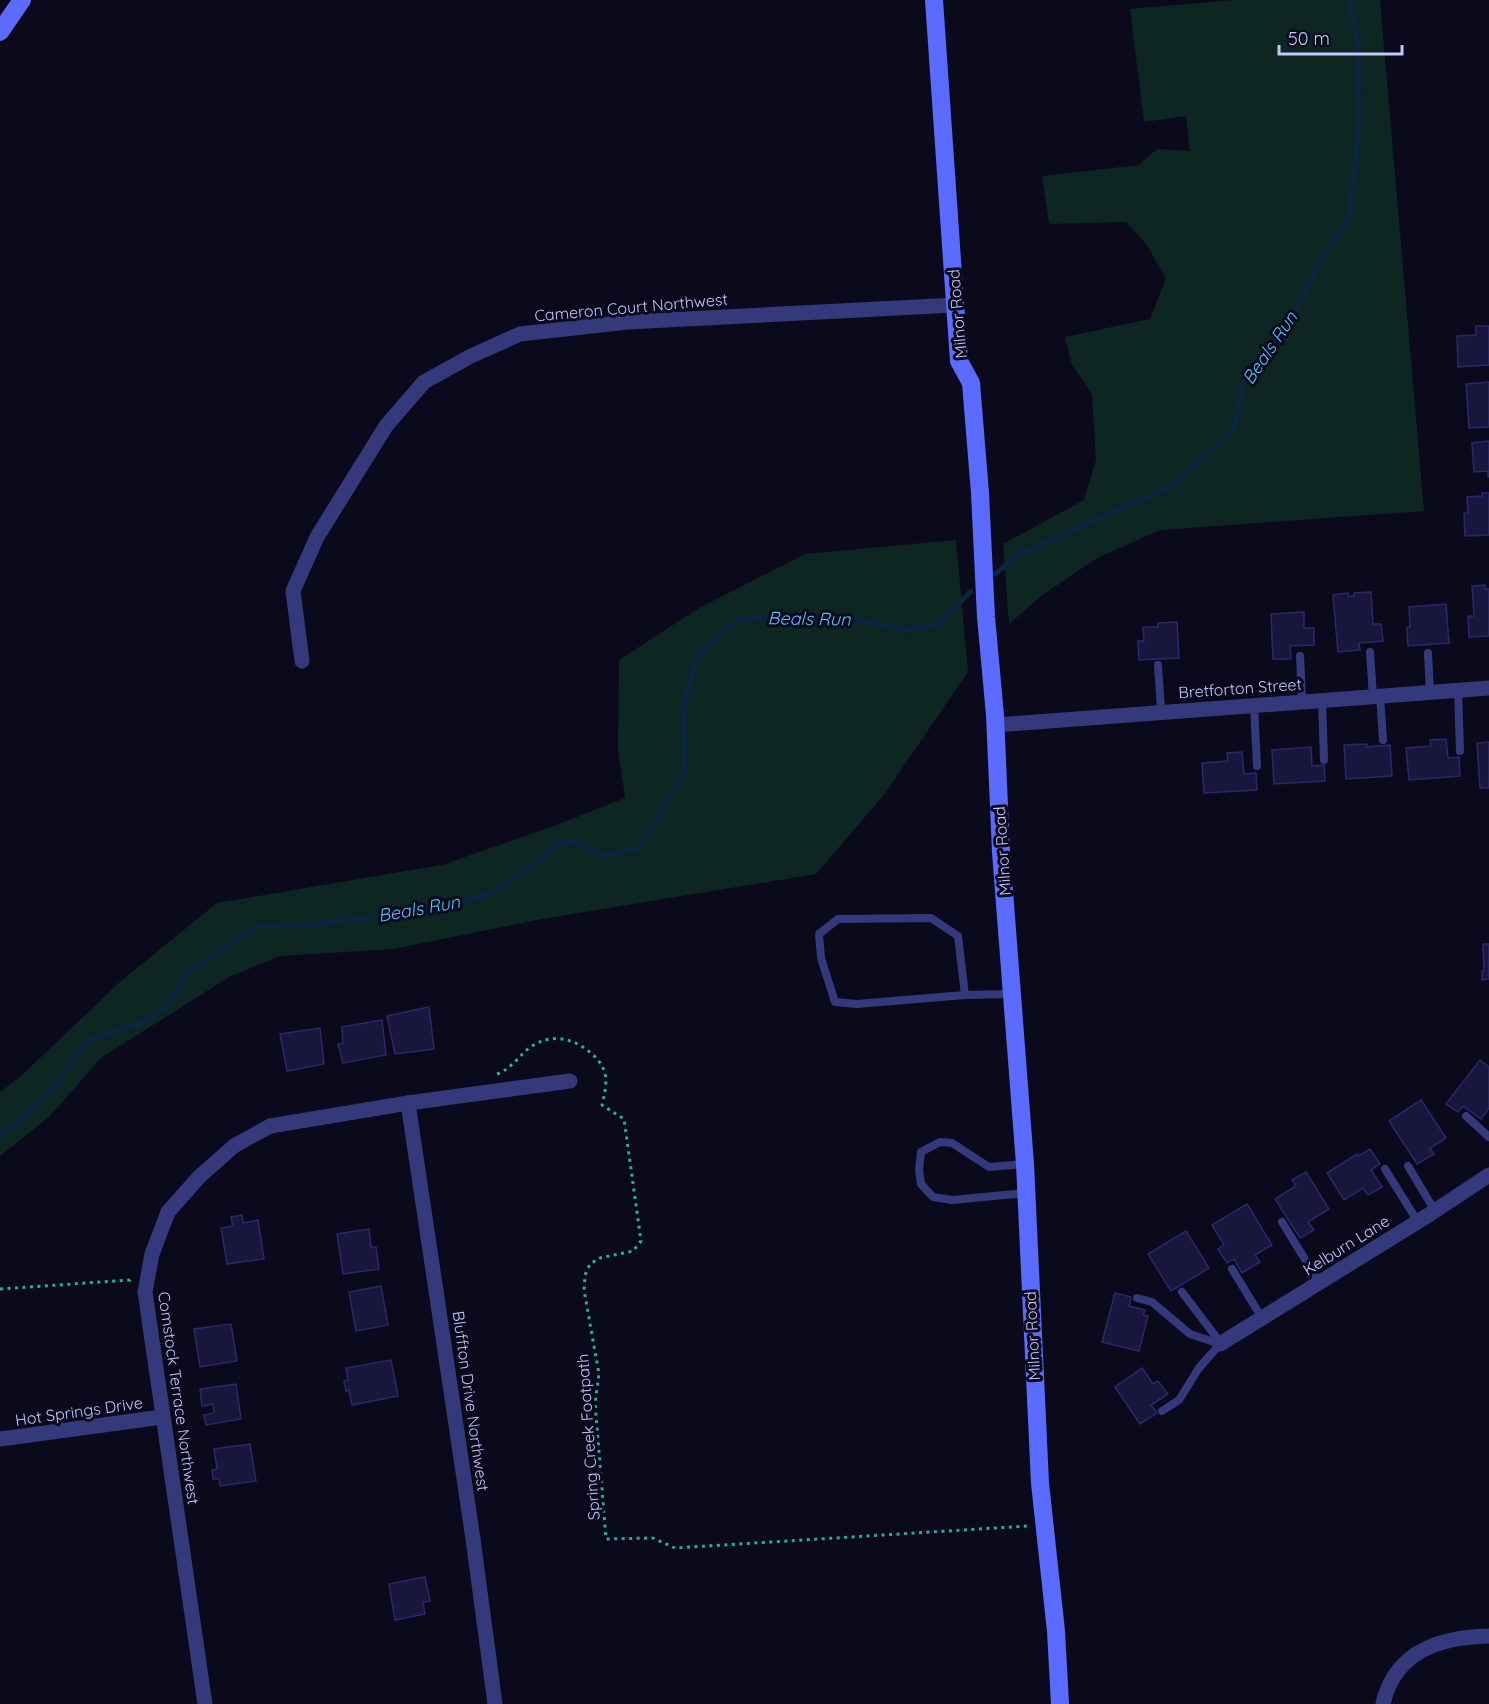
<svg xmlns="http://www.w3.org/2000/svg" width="1489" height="1704" viewBox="0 0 1489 1704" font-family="Quicksand,sans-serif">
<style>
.green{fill:#0d2622}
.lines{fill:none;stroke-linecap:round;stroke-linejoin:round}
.stream{stroke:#0a2540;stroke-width:5}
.building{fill:#19163d;stroke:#2c276a;stroke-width:1.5}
.path{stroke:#28af97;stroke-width:3;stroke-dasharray:3 4.5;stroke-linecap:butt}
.lane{stroke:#34397c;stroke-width:8}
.street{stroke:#34397c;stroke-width:15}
.secondary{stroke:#5c6bff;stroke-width:18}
.labels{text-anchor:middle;stroke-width:6;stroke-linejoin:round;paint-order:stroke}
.street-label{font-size:16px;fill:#c5c5ff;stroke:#0b0a1c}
.water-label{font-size:18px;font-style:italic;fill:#53c3ff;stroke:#0b0a1c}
</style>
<rect width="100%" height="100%" fill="#0b0a1c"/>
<g class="green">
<path d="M1233,0h147l44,511 -264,19 -63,28 -56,38 -32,28 -6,-80 81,-44 12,-40 -4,-66 -20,-29 -7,-28 85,-18 16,-41 -20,-34 -20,-22 -77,2 -7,-48 97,-11 18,-16 33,2 -4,-35 -42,6 -14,-113z"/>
<path d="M956,540l12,132 -85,124 -67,78 -279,46 -144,29 -113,7 -51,21 -128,81 -52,59 -49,39v-64l20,-15 101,-96 96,-78 225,-38 112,-39 71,-28 -7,-49 1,-89 80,-52 106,-54z"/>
</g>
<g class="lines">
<g class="stream">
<path d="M995,574l23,-19 156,-70 60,-57 10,-48 51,-68 28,-55 26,-39 10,-91 -1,-84 -9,-43"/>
<path d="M0,1135l15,-11 41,-39 31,-44 49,-16 28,-16 26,-38 68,-45 51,-1 129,-16 54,-16 42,-28 26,-22 17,-1 24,14 38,-8 46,-76 -2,-66 14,-49 41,-38 65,-3 56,4 48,11 33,-7 31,-33"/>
</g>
</g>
<g class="building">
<path d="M1476,326h13v39l-31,2 -1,-31 19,-1z"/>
<path d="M1489,382v45l-20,1 -3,-44z"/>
<path d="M1489,441v36h-1v-6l-14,1 -2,-29z"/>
<path d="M1482,493h7v42l-24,1 -1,-23h4l-1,-16 15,-1z"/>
<path d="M1485,585v4h4v47l-20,1 -1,-21h6l-2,-30z"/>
<path d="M1371,592l2,32h8l2,17 -24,2 1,7 -22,2 -5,-57 15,-2v3h6v-3z"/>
<path d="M1446,604l3,39 -41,3 -1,-19h3l-1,-20z"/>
<path d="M1304,612v16h10v17l-24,1 1,13h-18l-2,-45z"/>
<path d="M1177,622l2,36 -40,2 -1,-19h6l-1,-14h15v-4z"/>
<path d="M1446,739l2,19 11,-1 1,19 -51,4 -3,-32 25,-2 -1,-6z"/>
<path d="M1489,742v46h-9l-3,-45z"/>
<path d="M1367,744v3l23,-2 2,31 -46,3 -2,-34z"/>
<path d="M1311,747l1,19 12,-1 1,16 -51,3 -2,-34z"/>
<path d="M1242,752l2,22 12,-1 1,17 -53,3 -2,-30 26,-2 -1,-8z"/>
<path d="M1483,944h6v35l-7,1v-9h2z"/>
<path d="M429,1007l5,42 -39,5 -8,-38z"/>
<path d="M382,1020l4,35 -43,8 -5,-19 5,-1 -1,-16z"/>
<path d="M320,1028l4,36 -37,7 -7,-37z"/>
<path d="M1480,1060l9,7v41l-8,11 -18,-13 -5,6 -12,-8z"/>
<path d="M1421,1100l25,38 -16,10 4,6 -17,10 -28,-43z"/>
<path d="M1370,1149l10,15 -9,6 11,17 -14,8 -5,-7 -19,12 -17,-27 30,-19 2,2z"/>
<path d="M1306,1172l23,37 -21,13 6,8 -14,8 -25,-39 21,-13 -4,-6z"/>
<path d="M1247,1204l25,41 -17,10 5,7 -18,11 -8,-14 -7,4 -9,-14 6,-4 -12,-20z"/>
<path d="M242,1215l1,8 15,-3 6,39 -37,5 -6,-36 12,-2 -2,-9z"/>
<path d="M369,1229l2,18h5l3,22 -36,5 -6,-40z"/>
<path d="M1186,1231l23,37 -38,23 -23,-37z"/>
<path d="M381,1286l7,39 -32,6 -7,-39z"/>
<path d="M1115,1293l16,4 -2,9 16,4 -2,5 5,1 -9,35 -37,-9z"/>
<path d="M231,1324l6,37 -37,6 -6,-38z"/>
<path d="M391,1360l7,36 -46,9 -3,-15 -3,1 -2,-10 4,-1 -2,-12z"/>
<path d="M1142,1368l11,16 5,-3 10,13 -17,11 6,8 -17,11 -25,-37z"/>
<path d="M236,1384l5,35 -35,6 -2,-10 10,-2 -1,-9 -11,2 -2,-17z"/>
<path d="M250,1444l6,37 -36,5 -1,-7h-6l-1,-9 5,-1 -3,-20z"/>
<path d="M425,1577l5,24 -7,1 2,12 -30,6 -6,-36z"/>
</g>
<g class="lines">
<g class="path">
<path d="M497,1074c14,-5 21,-17 32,-26 22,-16 45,-10 63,6 18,16 15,30 10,51l22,14 17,122 -8,10 -33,7 -10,6 -5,11 -1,15 15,84 -4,29 11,136 47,-1 22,10 352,-22"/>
<path d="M0,1289l130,-9 1,-3"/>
</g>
<g class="lane">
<path d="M1370,652l3,45"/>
<path d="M1428,653l2,39"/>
<path d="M1300,656l2,45"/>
<path d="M1158,665l3,46"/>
<path d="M1458,690l2,61"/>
<path d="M1380,696l3,44"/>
<path d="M1322,700l2,60"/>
<path d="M1254,705l3,61"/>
<path d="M965,995l-7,-59 -27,-18 -93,1 -19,15 2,24 14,44 22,2 108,-9 46,-1"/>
<path d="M1466,1116l23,21"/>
<path d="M1024,1164l-35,3 -37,-24 -12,-1 -19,10 -2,18 2,14 12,13 19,3 74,-7"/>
<path d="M1408,1166l27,45"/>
<path d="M1385,1169l33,53"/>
<path d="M1282,1222l37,60"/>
<path d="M1232,1269l30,49"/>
<path d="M1182,1292l38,50"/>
<path d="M1137,1298l15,4 38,32 30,10"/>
<path d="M1162,1411l17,-11 20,-32 21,-24"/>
</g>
<g class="street">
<path d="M302,661l-9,-70 24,-54 69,-111 38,-44 47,-26 49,-22 108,-12 327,-17"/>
<path d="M995,725l494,-37"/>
<path d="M408,1103l65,436 22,165"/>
<path d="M1220,1344l207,-128 62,-41"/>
<path d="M0,1439l162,-22"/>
<path d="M205,1704l-60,-412 7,-38 16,-42 31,-35 35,-31 36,-20 138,-23 162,-22"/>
<path d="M1383,1704c12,-53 57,-67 106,-68"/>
</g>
<g class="secondary">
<path d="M934,0l25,361 12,22 9,110 6,124 9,98 6,137 24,312 15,319 16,148 4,73"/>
<path d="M0,32l22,-32"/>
</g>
</g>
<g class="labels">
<g class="street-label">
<text transform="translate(631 307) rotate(-5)" y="6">Cameron Court Northwest</text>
<text transform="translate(957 314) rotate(-95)" y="6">Milnor Road</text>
<text transform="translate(1240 688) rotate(-4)" y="6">Bretforton Street</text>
<text transform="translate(1002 851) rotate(-94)" y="6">Milnor Road</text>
<text transform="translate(1346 1245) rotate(-32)" y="6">Kelburn Lane</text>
<text transform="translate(1032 1336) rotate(-93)" y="6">Milnor Road</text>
<text transform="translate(179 1398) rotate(82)" y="6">Comstock Terrace Northwest</text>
<text transform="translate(471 1401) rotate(82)" y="6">Bluffton Drive Northwest</text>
<text transform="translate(79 1411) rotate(-8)" y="6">Hot Springs Drive</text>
<text transform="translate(588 1437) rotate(-94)" y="6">Spring Creek Footpath</text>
</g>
<g class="water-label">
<text transform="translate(1270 348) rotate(-56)" y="6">Beals Run</text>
<text transform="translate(809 619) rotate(1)" y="6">Beals Run</text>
<text transform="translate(419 909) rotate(-10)" y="6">Beals Run</text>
</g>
</g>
<path d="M1279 45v9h123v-9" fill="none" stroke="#c5c5ff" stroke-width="3"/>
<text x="1288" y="45" font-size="18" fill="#c5c5ff" stroke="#0b0a1c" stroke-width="4.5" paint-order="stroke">50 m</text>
</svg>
